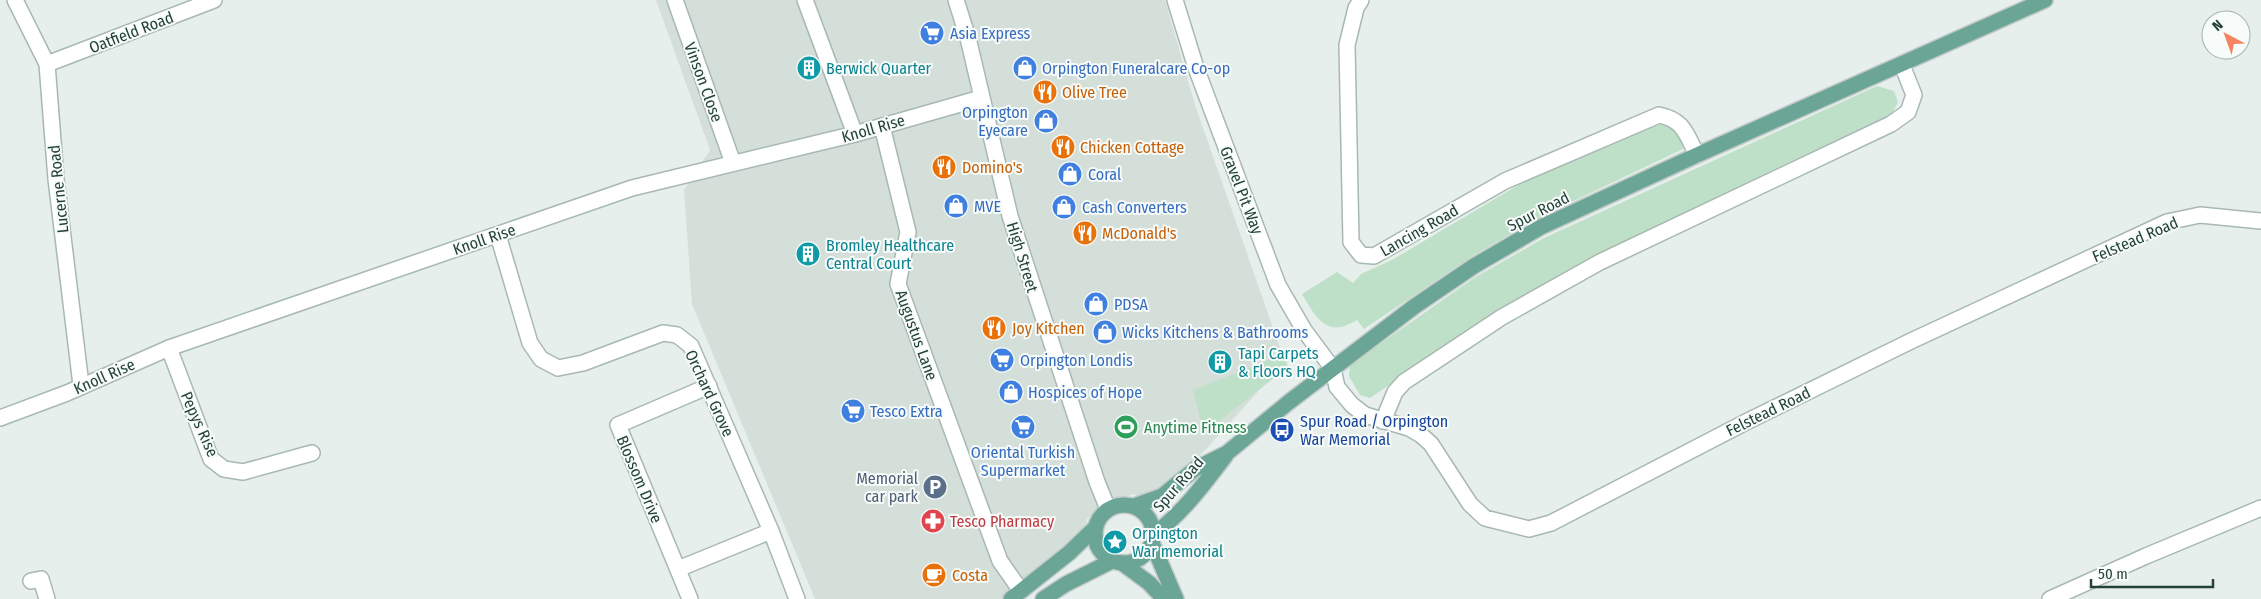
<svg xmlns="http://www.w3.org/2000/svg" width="2261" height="599" viewBox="0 0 2261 599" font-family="'Fira Sans Condensed',sans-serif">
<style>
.built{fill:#d4dfda}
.green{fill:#bfe0c8}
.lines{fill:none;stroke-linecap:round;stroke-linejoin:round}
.minor-casing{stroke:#a8b8b2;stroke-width:18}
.major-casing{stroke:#c2cac8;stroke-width:18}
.minor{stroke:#fff;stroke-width:15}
.major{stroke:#6aa596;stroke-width:15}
.labels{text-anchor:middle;stroke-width:4;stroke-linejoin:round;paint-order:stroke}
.street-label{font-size:16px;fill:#24423a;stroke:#f7fbf9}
.shop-label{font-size:16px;fill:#366cbe;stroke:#f7fbf9;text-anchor:start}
.culture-label{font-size:16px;fill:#0d838f;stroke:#f7fbf9;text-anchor:start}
.food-label{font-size:16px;fill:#c56008;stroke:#f7fbf9;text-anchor:start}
.transit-label{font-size:16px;fill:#164399;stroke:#f7fbf9;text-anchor:start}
.leisure-label{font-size:16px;fill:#27864d;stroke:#f7fbf9;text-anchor:start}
.service-label{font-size:16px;fill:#4e5e75;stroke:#f7fbf9;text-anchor:end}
.health-label{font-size:16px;fill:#be3a42;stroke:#f7fbf9;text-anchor:start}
</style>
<rect width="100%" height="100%" fill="#e6efeb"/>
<path class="built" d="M656,0h509l30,105 90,257 -109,120 -29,18 -14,-6 -14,8 -17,3 -15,14 -4,19 -77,61h-191l-123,-295 -8,-114 26,-40z"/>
<g class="green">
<path d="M1877,86l17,5 4,11 -6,12 -328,158 -71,42 -123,84 -10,-3 -11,-19 1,-11 124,-87 70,-40z"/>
<path d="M1658,125h12l12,15 1,9 -143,68 -66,38 -110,74 -7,-9c-30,19 -41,-2 -55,-26l35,-22 16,11 8,-9 31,-14 128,-76z"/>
<path d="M1284,354l4,13 -84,66 -11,-43z"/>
</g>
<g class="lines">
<defs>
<g id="minor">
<path d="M15,0l32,64 9,115 25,206"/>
<path d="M675,0l58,163"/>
<path d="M805,0l50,134"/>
<path d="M956,0l12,38 42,178 87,266 11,27"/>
<path d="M1175,0l21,68 82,217 26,45 29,39 4,18 15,18 13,10 44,13 12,7 10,9 39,60 15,14 44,11 22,-6 197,-102 163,-80 256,-119 33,-7 61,6"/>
<path d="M1361,0l-5,8 -9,37 4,197 10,13 13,1 131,-75 154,-66c25,5 27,19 38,40"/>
<path d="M47,64l167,-64"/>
<path d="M882,126l26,106 -10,52 102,277 21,30"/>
<path d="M498,235l32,108 11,16 17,9 25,-5 80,-30 14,2 14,11 80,185 26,68"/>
<path d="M169,348l42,111 13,10 19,3 69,-19"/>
<path d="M0,418l67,-25 102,-45 463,-160 223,-54 126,-36"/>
<path d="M1383,421l12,-29 9,-10 98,-65 98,-55 291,-138 17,-12 6,-17 -12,-30"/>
<path d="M678,569l93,-38"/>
<path d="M31,581l10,-2 6,20"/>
<path d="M690,599l-72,-174 91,-39"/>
<path d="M2050,599l96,-43 115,-48"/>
</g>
<g id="major">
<circle cx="1124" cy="534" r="29"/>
<path d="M1134,506l28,-10 33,-27 32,-16 62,-51 126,-96 59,-40 67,-39 156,-72 348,-155"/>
<path d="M1153,535c29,-21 52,-52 73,-80"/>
<path d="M1152,543l24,56"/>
<path d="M1122,563l27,20 15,16"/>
<path d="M1011,599l58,-46 26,-25"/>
<path d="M1043,599l23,-15 46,-23"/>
</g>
</defs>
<use href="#minor" class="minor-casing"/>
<use href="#major" class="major-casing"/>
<use href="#minor" class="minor"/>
<use href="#major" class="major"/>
</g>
<defs>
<symbol id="supermarket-disc" viewBox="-11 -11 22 22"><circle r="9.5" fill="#3f7fe0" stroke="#f7fbf9"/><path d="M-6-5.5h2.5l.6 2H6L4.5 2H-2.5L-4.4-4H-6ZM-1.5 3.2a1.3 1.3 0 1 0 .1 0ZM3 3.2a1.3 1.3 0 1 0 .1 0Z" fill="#fff"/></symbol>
<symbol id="building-disc" viewBox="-11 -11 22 22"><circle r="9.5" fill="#0f9aa8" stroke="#f7fbf9"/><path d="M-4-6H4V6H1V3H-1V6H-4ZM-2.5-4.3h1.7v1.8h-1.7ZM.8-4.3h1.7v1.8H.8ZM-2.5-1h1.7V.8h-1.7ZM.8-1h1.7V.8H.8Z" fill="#fff"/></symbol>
<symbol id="shop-disc" viewBox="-11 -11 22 22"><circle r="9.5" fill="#3f7fe0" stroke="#f7fbf9"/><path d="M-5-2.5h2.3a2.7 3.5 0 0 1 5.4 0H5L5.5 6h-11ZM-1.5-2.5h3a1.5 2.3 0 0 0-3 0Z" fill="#fff"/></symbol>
<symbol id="restaurant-disc" viewBox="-11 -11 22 22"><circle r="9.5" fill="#e8710a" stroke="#f7fbf9"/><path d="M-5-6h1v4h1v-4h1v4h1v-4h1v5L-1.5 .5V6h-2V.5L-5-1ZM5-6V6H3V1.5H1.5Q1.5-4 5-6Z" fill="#fff"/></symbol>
<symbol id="stadium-disc" viewBox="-11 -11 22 22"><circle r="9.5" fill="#2e9e5b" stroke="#f7fbf9"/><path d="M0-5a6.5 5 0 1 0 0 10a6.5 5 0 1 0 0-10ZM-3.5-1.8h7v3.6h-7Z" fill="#fff"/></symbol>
<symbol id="bus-disc" viewBox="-11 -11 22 22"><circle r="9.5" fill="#1a4fb4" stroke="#f7fbf9"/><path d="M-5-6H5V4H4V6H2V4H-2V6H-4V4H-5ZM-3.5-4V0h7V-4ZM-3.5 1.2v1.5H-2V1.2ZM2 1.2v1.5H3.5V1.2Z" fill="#fff"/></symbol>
<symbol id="parking-disc" viewBox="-11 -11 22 22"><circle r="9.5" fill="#5c6f8a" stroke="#f7fbf9"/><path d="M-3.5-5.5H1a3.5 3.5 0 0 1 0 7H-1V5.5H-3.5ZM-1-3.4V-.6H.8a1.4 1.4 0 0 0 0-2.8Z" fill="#fff"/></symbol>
<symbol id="pharmacy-disc" viewBox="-11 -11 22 22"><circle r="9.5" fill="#e0444e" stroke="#f7fbf9"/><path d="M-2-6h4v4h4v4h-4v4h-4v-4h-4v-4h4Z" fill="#fff"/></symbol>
<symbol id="sight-disc" viewBox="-11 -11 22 22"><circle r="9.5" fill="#0f9aa8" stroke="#f7fbf9"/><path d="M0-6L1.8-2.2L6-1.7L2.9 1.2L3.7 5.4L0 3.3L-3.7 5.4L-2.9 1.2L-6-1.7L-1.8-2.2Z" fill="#fff"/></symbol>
<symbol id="cafe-disc" viewBox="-11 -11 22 22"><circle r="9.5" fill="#e8710a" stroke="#f7fbf9"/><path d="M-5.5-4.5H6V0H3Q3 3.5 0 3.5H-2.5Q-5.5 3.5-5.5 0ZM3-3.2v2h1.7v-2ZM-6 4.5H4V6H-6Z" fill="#fff"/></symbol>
</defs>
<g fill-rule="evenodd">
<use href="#supermarket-disc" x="918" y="19" width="28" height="28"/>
<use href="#building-disc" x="795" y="54" width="28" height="28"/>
<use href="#shop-disc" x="1011" y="54" width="28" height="28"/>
<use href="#restaurant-disc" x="1031" y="78" width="28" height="28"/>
<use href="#shop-disc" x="1032" y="107" width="28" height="28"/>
<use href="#restaurant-disc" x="1049" y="133" width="28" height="28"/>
<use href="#restaurant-disc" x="930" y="153" width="28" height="28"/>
<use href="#shop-disc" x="1056" y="160" width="28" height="28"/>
<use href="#shop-disc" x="942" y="192" width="28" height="28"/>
<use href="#shop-disc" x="1050" y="193" width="28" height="28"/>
<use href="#restaurant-disc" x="1071" y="219" width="28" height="28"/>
<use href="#building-disc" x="794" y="240" width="28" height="28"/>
<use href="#shop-disc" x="1082" y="290" width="28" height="28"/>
<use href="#restaurant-disc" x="980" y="314" width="28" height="28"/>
<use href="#shop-disc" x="1091" y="318" width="28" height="28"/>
<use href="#supermarket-disc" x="988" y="346" width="28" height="28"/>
<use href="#building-disc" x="1206" y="348" width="28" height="28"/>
<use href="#shop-disc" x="997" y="378" width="28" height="28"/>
<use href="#supermarket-disc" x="839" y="397" width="28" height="28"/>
<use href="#supermarket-disc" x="1009" y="413" width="28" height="28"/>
<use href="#stadium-disc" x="1112" y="413" width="28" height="28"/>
<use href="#bus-disc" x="1268" y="416" width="28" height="28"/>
<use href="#parking-disc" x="921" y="473" width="28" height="28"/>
<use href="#pharmacy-disc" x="919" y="507" width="28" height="28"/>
<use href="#sight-disc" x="1101" y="528" width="28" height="28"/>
<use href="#cafe-disc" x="920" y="561" width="28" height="28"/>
</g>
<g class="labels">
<g class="street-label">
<text transform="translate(131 32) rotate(-21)" y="6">Oatfield Road</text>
<text transform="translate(704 82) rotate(70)" y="6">Vinson Close</text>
<text transform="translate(873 128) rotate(-16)" y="6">Knoll Rise</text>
<text transform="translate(58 189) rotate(-96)" y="6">Lucerne Road</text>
<text transform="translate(1242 190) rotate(69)" y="6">Gravel Pit Way</text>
<text transform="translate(1538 211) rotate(-27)" y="6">Spur Road</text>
<text transform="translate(1419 230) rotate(-30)" y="6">Lancing Road</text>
<text transform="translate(484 239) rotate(-19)" y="6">Knoll Rise</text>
<text transform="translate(2135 239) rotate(-23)" y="6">Felstead Road</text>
<text transform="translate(1023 257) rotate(73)" y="6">High Street</text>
<text transform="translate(917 335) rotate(70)" y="6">Augustus Lane</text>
<text transform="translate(104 376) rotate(-24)" y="6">Knoll Rise</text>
<text transform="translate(710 393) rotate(65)" y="6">Orchard Grove</text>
<text transform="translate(1768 411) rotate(-26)" y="6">Felstead Road</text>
<text transform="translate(200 424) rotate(66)" y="6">Pepys Rise</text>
<text transform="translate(640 479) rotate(67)" y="6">Blossom Drive</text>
<text transform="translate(1178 484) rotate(-49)" y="6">Spur Road</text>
</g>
<g class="shop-label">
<text x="950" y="39">Asia Express</text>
<text x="1042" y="74">Orpington Funeralcare Co-op</text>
<text x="1028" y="118" text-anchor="end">Orpington<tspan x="1028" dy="18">Eyecare</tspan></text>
<text x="1088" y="180">Coral</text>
<text x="974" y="212">MVE</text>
<text x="1082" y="213">Cash Converters</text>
<text x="1114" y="310">PDSA</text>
<text x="1122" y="338">Wicks Kitchens &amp; Bathrooms</text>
<text x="1020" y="366">Orpington Londis</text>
<text x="1028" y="398">Hospices of Hope</text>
<text x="870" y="417">Tesco Extra</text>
<text x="1023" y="458" text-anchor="middle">Oriental Turkish<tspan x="1023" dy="18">Supermarket</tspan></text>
</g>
<g class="culture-label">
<text x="826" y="74">Berwick Quarter</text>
<text x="826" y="251">Bromley Healthcare<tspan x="826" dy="18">Central Court</tspan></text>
<text x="1238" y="359">Tapi Carpets<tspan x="1238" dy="18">&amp; Floors HQ</tspan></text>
<text x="1132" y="539">Orpington<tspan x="1132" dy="18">War memorial</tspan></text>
</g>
<g class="food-label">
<text x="1062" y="98">Olive Tree</text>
<text x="1080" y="153">Chicken Cottage</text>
<text x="962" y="173">Domino's</text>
<text x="1102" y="239">McDonald's</text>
<text x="1012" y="334">Joy Kitchen</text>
<text x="952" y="581">Costa</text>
</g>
<g class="transit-label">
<text x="1300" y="427">Spur Road / Orpington<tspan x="1300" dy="18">War Memorial</tspan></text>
</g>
<g class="leisure-label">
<text x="1144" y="433">Anytime Fitness</text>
</g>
<g class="service-label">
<text x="918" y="484">Memorial<tspan x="918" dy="18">car park</tspan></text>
</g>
<g class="health-label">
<text x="950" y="527">Tesco Pharmacy</text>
</g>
</g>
<g transform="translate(2226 35) rotate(319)"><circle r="24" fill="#f7fbf9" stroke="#a3b1ad"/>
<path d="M0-4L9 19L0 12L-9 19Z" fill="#f4845f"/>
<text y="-8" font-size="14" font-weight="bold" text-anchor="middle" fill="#24423a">N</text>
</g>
<path d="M2091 579v8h122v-8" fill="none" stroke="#24423a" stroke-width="2.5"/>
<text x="2098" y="579" font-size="15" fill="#24423a" stroke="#f7fbf9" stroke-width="4" paint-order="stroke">50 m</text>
</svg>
